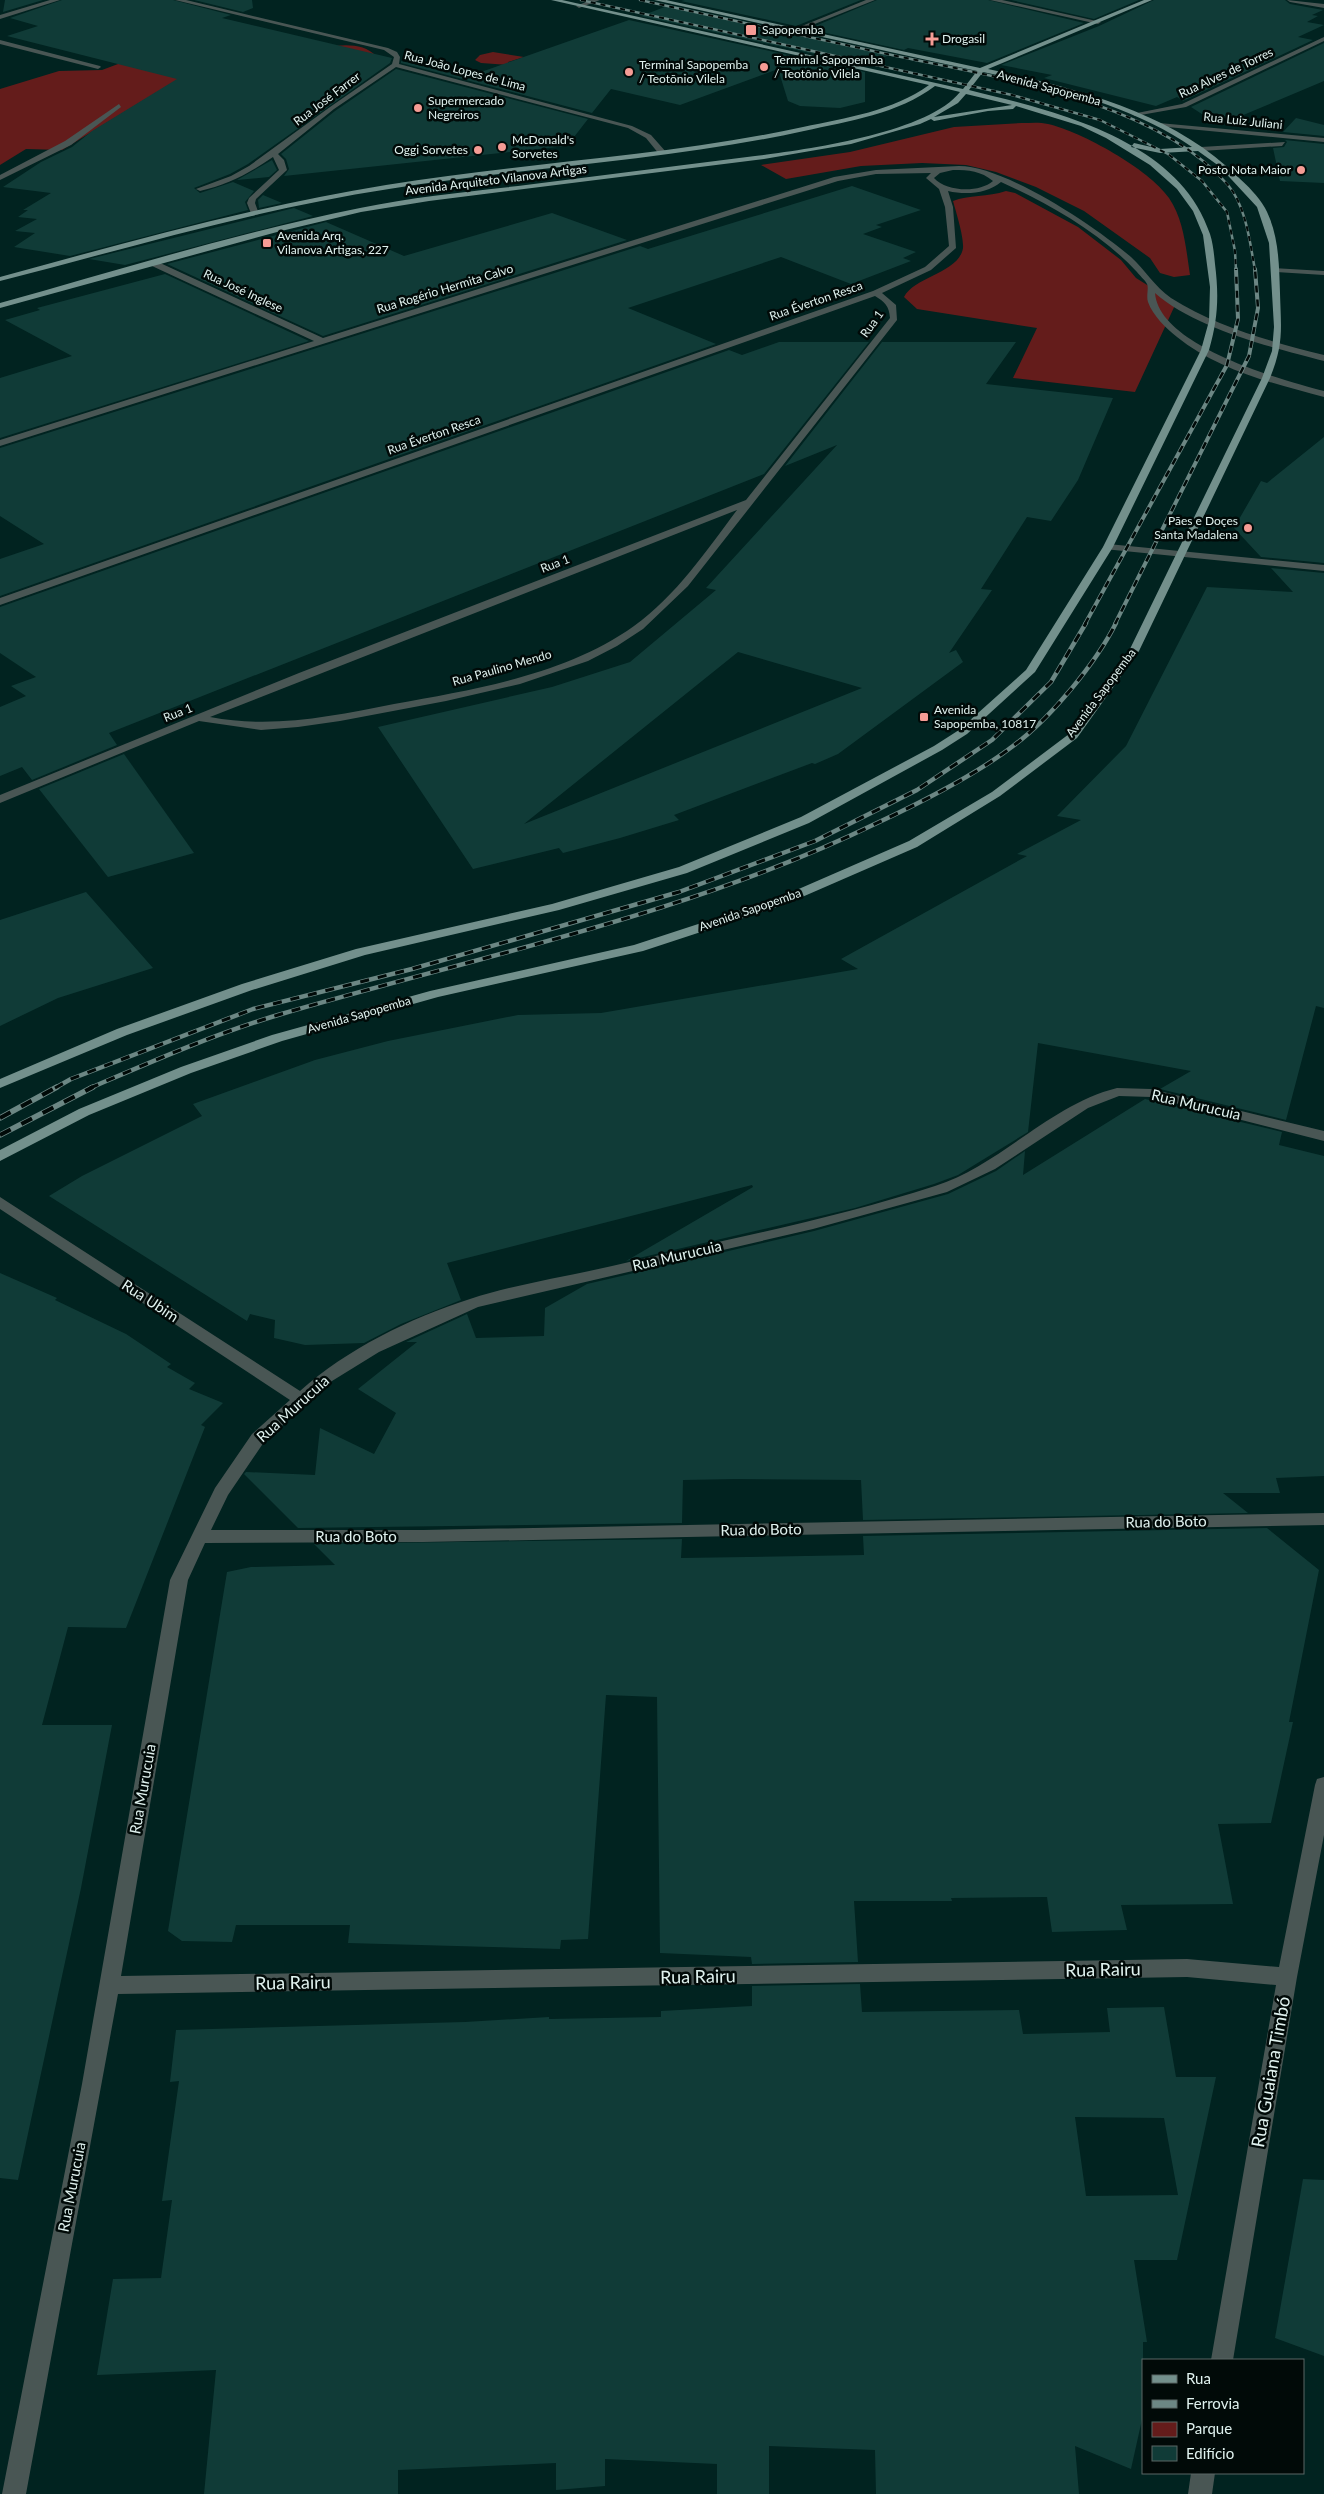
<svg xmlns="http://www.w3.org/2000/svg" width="1324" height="2494" viewBox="0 0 1324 2494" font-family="Lato,sans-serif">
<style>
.green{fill:#641c1b}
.building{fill:#103b37;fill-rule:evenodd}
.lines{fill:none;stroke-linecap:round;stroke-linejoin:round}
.minor{fill:#495654;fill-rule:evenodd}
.major{fill:#73908c;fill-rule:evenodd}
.rail-far3-casing{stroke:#6c8784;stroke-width:2.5}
.rail-far2-casing{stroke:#6c8784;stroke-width:4}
.rail-far1-casing{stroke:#6c8784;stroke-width:4.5}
.rail-casing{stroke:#6c8784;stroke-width:5.5}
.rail-far3{stroke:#010a08;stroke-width:2;stroke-dasharray:5;stroke-linecap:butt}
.rail-far2{stroke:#010a08;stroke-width:2.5;stroke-dasharray:7;stroke-linecap:butt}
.rail-far1{stroke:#010a08;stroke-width:3;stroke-dasharray:9;stroke-linecap:butt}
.rail{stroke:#010a08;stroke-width:4;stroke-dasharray:12;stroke-linecap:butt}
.poi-dot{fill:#f59c95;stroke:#010a08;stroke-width:2}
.labels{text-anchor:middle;stroke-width:5;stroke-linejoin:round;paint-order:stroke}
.far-poi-label{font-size:12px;fill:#e0f2ef;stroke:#010a08;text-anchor:start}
.far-street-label{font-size:12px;fill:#e0f2ef;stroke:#010a08}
.street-label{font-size:15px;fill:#e0f2ef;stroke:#010a08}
.near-street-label{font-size:18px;fill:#e0f2ef;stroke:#010a08}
</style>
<rect width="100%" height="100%" fill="#012320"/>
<g class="green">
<path d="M174,43l152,5c15,-4 38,-5 50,8l-232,44 -82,50 -36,-1 -26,16v-76l59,-18 43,-1z"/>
<path d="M493,52l31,5 -16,5 1,3 -28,-2 -6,-3 5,-5z"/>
<path d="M1022,123c8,0 18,-1 26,1 34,8 101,45 121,74 15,22 17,51 21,77l-16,2 -14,-4 -10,-15 -66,-47 -48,-24 -40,-15 -30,-7 -44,-2 -61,3 -75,13 -25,-14 89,-13 104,-25z"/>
<path d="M1006,191l9,2 63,34 43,33 15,18 40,25 -41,89 -122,-14 24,-50 -120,-19 -13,-12c11,-21 55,-24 59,-49 1,-11 -7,-36 -10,-47 15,-6 35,-4 53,-10z"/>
</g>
<g class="building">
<path d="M5,0h38l-40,12z"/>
<path d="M62,0h111l58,15 -9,3 170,40 -2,5 -142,101 -18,10 -36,14 6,5 33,-11 21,9 -9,11 3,8 -178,46 -56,-9 21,-14 -20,-2 22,-12 -19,-2 10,-7h-5l28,-17 -48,-6 38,-25 31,-15 20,-16 85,-52 -170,-43 31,-10 -28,-8z"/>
<path d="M194,0h58l1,8 -10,4z"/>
<path d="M685,0h176l-65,26 -115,-25z"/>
<path d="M877,0h111l96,23 -97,40 -79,-15 -4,2 -96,-21z"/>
<path d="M1011,0h128l-45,19z"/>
<path d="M1154,0h131l5,4 33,6 -11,5 6,1 -11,6 17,3 -26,12 15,3 -130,61 -6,-4 -21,9 -112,-28 8,-3 -51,-10 98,-39z"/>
<path d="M670,5l222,49 -27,11 -224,-49z"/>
<path d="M629,20l236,52v30l-25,6 -40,-2 -12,-5 -10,-32 -98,36 -69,-16 -19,24 -191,-50v-2l66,16z"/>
<path d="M1324,43v38l-95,40 -21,-3 -17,-11z"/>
<path d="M396,69l192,50 -21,27 -283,30 5,-7 -3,-10 -5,-5 54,-43z"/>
<path d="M1296,118l28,7v11l-41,-4z"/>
<path d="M1285,140l39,4v39l-44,-2 -7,-33 11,-1 3,-5z"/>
<path d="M272,160l5,10 -8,7 -32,3z"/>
<path d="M852,186l69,24 -45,15 6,2 -19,7 53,18 -13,6 8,3 -60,23 -70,-27 -153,51 88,36 -716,252v-37l44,-15 -44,-28v-68l640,-202 8,3z"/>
<path d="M263,195l19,8 -23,5 -1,-8z"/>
<path d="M294,208l19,8 -188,49 -36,-6z"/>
<path d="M552,213l75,27 -304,96 -156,-72 159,-42 78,34z"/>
<path d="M165,274l144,67 -309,97v-60l72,-22 -67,-36 35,-10 -3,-2z"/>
<path d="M779,342h90l-105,132 -655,259 8,12 -85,35 -10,-13 -22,9v-69l26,-11 -15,-10 25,-9 -36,-24v-46l729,-257 13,5z"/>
<path d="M882,342h134l-30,42 127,14 -35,82 -27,41 -24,-4 -46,72 11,1 -43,63 7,-3 7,12 -125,92 -23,10 -3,-1 -138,52 5,5 -59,18 -57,15 -4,-5 -86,21 -95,-142 174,-40 78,-25 86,-72 -10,-2 131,-143 -52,21zM738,652l124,36 -338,136z"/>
<path d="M1324,437v126l-63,-6 -27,-29 27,-47 6,2z"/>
<path d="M1271,568l53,5v435l-8,-2 -30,114 -126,-31 31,-18 -153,-28 -10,89 -70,43 -24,9 -79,24 -229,53 127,-74 -1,-2 -305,78 14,37 -60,24 -37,19 -59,2 -31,-7 1,-18 -25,-6 -3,7 -198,-125 33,-20 120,-60 -9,-12 122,-44 73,-19 130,-26 83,-2 257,-44 -17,-10 186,-103 -10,-2 64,-34 -24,-4 69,-70 81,-159 86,5z"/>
<path d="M124,754l70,99 -86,24 -69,-88z"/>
<path d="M86,892l67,76 -95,30 -58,28v-106z"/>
<path d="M1145,1099l137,33 -3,13 45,11v320l-48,2 4,15h-57l25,20 -385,7 -2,-40 -126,-1 -52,1 -1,43 -384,5 -54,-54 2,-2 69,3 5,-47 54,26 22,-41 -38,-24 59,-47h-11l61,-28 9,24 68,-2 1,-28 42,-24 227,-53 134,-37 48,-23 29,-20 -2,24z"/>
<path d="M0,1273l57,25 -2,2 71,34 45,30 -4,3 28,16 -6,6 34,14 -22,22 4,2 -79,201 -58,-1 -26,98h70l-31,163 -63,292 -18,-2z"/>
<path d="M1267,1528l52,42 -30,152h4l-22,101 -53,1 15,80 -112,1 6,25 -75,2 -5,-35 -96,1 1,3h-98l4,61 -106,2 -1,-7 -91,-4 -3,-256 -51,-2 -18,244 -27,1 -1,9 -212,-6 2,-18h-114l-4,17 -50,-1 -14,-10 59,-359 24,-5 84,-2 -21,-21 368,-5 -1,19 183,-3 -1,-19z"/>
<path d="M860,1984l2,28 157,-2 4,24 87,-2 -3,-24 57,-1 12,70h40l-39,183h-43l13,82h-4v73l-12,54 -56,-23 4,48h-203l-1,-44 -106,-4v48h-52v-30l-112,-5v27l-49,4v-27l-158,7v24h-194l12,-124 -119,5 16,-96 48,-1 11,-78 -10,1 17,-120 -9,1 6,-52 289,-8 84,-5v2l112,-2v-6l91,-5v-20zM1075,2117l89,1 14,77 -92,1z"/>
<path d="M1303,2179l21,1v176l-49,-18z"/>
</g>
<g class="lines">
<g class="minor">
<path d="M50,0h10l-60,19v-4z"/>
<path d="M175,0h11l202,48 9,4 3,5 -1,7 233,62 19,9 15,17 -7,2 -13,-16 -18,-10 -232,-61 -62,42 -56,45 6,6 3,10 -31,29 -1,4 4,11 -7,2 -5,-13 2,-5 30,-28 -6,-13c-23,16 -46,28 -73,34l-4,-2 35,-13 18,-10 81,-59 62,-43 2,-7 -10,-7z"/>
<path d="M591,0h9l-21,8 -3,-2z"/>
<path d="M866,0h9l-78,31 -5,-1z"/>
<path d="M990,0h12l99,22 -3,2z"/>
<path d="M1287,0l37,4v4l-34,-6z"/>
<path d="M1324,37v4l-138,66 -51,9 -3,-2 50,-10z"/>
<path d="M0,40l100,26 1,1 -3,2 -98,-25z"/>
<path d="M119,104l2,3 -50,38 -71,35v-5l65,-34z"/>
<path d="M1159,123l165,15v4l-167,-16z"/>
<path d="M1285,142l-3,4 -81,5 -4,-2 4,-2z"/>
<path d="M959,166c46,0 136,60 172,91 14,13 24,30 40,41 46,29 101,44 153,57v6c-51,-13 -130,-33 -169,-68 4,53 126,87 169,98v6c-49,-13 -107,-27 -147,-60 -11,-9 -24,-21 -29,-35 -2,-6 1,-14 -1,-18 -2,-4 -8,-9 -10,-12 -36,-39 -88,-68 -136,-90 -14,12 -36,13 -53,9l5,16 3,41 -25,22 -49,23 14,12 1,15 -209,266 -45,43 -26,17 -29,15 -68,23 -74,17 -106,20 -42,6 -37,3 -62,-9 -199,82v-8l299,-122 447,-173 144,-182c-1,-12 -5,-16 -15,-22l-875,309v-7l873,-307 52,-24 24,-21 -4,-39 -6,-18 -13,-11 5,-5 -55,1 -38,7 -838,265v-6l314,-99 -162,-75v-4h6l165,76 511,-161 42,-7zM953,170c16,0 28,1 40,11 -14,12 -46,11 -59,-3l6,-5zM737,510c-30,40 -61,86 -103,116 -69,49 -158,63 -240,78 -61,12 -121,25 -184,13z"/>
<path d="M1273,268l51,3v4l-48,-3h-3z"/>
<path d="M1108,544l216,21v6l-220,-22 -1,-2z"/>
<path d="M1117,1088l34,1 173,42v10l-173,-44 -32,-1 -31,12 -93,61 -48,23 -134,37 -335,78 -99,45 -47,29 -68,61 -36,53 -17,35h212l901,-17v12l-901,17 -218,1 -17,37 -67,396 1066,-17 92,8 36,-182 2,-6 7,-2v58l-27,142 -64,383h-22l65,-375 -89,-8 -1069,17 -92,500h-24l80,-410 88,-504 45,-92 37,-54 38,-34 -290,-191v-12l300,194c47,-42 110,-73 170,-92 46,-15 95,-22 142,-33 108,-25 218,-46 323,-80 66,-21 114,-81 182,-98z"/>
<path d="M1191,2473h24l-3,21h-24z"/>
</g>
<path class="major" d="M551,0h11l401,89 14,-18 -323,-71h12l314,68 164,-68h8l-164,69c87,19 185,43 250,108 10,9 20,19 27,31 14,26 14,56 15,85 1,36 4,50 -10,85l-131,273 -62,87 -77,58 -83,51 -131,57 -143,47 -205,46 -156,44 -91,32 -102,42 -89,46v-11l79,-41 102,-42 91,-32 158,-44 204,-46 144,-47 131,-57 83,-49 77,-58 60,-83 133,-273 10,-27 2,-24 -5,-84 -12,-36 -38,-41 -21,-15 -38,2 -29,-6 3,-4 26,6 32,-2c-60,-42 -138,-60 -209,-75l-14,18c85,21 210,49 241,144 3,9 4,20 5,30 4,32 3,55 -6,86l-96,197 -78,125 -68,62 -25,16 -133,73 -122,50 -128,37 -194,45 -113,35 -125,45 -127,53v-9l117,-50 125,-45 114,-35 196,-45 127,-37 122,-50 133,-71 25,-16 67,-60 77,-123 98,-197 8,-29 1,-34 -7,-52 -10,-24 -16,-22 -27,-24 -44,-27 -25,-12 -65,-20 -3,3 -25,2 -54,10 -3,-2 -11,5 -69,20 -87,15 -335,42 -68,11 -84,20 -277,76v-5c119,-33 239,-71 360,-95 52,-11 105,-16 158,-22 79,-10 158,-20 237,-30 50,-6 173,-23 205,-64l-25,-6c-37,28 -86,35 -131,45 -137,30 -277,36 -415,58 -132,20 -260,59 -389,92v-4c128,-35 255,-71 386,-92 139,-23 279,-28 417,-58 43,-9 90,-16 126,-42zM966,94l46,11 -78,12 24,-14z"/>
<defs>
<g id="rail-far3">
<path d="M581,0l431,95 88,25 68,34 34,27 25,31 8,39 1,19"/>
<path d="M640,0c82,18 165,36 247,54 105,23 267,45 341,131 18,21 22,58 27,85"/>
</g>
<g id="rail-far2">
<path d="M1085,624l142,-259 11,-46 -2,-50"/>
<path d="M1115,624l134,-268 9,-48 -3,-39"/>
</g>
<g id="rail-far1">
<path d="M55,1088l16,-9 182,-70 159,-40 267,-77 136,-51 102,-51 75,-50 59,-58 35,-59"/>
<path d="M90,1088c61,-26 124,-54 188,-73 201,-59 410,-100 599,-192 45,-21 97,-47 136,-77 37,-27 83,-83 103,-123"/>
</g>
<g id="rail">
<path d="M0,1118l57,-31"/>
<path d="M0,1135l93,-48"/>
</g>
</defs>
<use href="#rail-far3" class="rail-far3-casing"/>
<use href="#rail-far2" class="rail-far2-casing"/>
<use href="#rail-far1" class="rail-far1-casing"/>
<use href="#rail" class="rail-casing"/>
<use href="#rail-far3" class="rail-far3"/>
<use href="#rail-far2" class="rail-far2"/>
<use href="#rail-far1" class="rail-far1"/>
<use href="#rail" class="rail"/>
</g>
<g class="poi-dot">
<rect x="745" y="24" width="12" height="12" rx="2.5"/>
<path d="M929.5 31.5h5v5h5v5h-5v5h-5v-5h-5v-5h5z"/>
<circle cx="764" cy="67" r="5"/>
<circle cx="629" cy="72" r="5"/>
<circle cx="418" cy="108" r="5"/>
<circle cx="502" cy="147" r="5"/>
<circle cx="478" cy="150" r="5"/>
<circle cx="1301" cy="170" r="5"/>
<rect x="262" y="238" width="10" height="10" rx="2.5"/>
<circle cx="1248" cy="528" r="5"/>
<rect x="919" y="712" width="10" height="10" rx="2.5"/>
</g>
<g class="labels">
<g class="far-poi-label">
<text x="762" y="34">Sapopemba</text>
<text x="942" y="43">Drogasil</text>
<text x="774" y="64">Terminal Sapopemba<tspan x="774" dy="14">/ Teotônio Vilela</tspan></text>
<text x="639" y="69">Terminal Sapopemba<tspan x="639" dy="14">/ Teotõnio Vilela</tspan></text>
<text x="428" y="105">Supermercado<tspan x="428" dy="14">Negreiros</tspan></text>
<text x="512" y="144">McDonald's<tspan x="512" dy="14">Sorvetes</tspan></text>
<text x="468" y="154" text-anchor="end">Oggi Sorvetes</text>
<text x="1291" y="174" text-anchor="end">Posto Nota Maior</text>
<text x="277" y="240">Avenida Arq.<tspan x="277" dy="14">Vilanova Artigas, 227</tspan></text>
<text x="1238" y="525" text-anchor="end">Pães e Doçes<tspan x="1238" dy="14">Santa Madalena</tspan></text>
<text x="934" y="714">Avenida<tspan x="934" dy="14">Sapopemba, 10817</tspan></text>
</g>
<g class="far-street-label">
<text transform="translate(465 71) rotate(15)" y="4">Rua João Lopes de Lima</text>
<text transform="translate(1226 73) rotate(-25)" y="4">Rua Alves de Torres</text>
<text transform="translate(1049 88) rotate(15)" y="4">Avenida Sapopemba</text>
<text transform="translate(327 99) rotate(-37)" y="4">Rua José Farrer</text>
<text transform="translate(1243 121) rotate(6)" y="4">Rua Luiz Juliani</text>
<text transform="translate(496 180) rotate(-7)" y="4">Avenida Arquiteto Vilanova Artigas</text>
<text transform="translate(445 289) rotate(-17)" y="4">Rua Rogério Hermita Calvo</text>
<text transform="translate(243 291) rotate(25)" y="4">Rua José Inglese</text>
<text transform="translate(816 301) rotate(-19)" y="4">Rua Éverton Resca</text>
<text transform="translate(872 324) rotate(-54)" y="4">Rua 1</text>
<text transform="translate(434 435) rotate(-19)" y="4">Rua Éverton Resca</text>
<text transform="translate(555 564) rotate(-21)" y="4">Rua 1</text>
<text transform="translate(502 668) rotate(-16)" y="4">Rua Paulino Mendo</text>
<text transform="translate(1101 693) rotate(-53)" y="4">Avenida Sapopemba</text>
<text transform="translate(178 713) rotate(-22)" y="4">Rua 1</text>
<text transform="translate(750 910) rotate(-19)" y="4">Avenida Sapopemba</text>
<text transform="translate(359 1015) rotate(-16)" y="4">Avenida Sapopemba</text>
</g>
<g class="street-label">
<text transform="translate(1196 1105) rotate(13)" y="5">Rua Murucuia</text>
<text transform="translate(677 1256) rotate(-13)" y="5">Rua Murucuia</text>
<text transform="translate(150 1301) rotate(33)" y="5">Rua Ubim</text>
<text transform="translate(293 1409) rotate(-42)" y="5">Rua Murucuia</text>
<text transform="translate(1166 1522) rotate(-1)" y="5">Rua do Boto</text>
<text transform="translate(761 1530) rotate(-1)" y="5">Rua do Boto</text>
<text x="356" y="1542">Rua do Boto</text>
<text transform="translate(143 1789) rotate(-80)" y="5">Rua Murucuia</text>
<text transform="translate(72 2187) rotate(-79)" y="5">Rua Murucuia</text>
</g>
<g class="near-street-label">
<text transform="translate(1103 1970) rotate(-1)" y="6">Rua Rairu</text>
<text transform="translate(698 1977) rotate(-1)" y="6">Rua Rairu</text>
<text transform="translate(293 1983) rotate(-1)" y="6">Rua Rairu</text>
<text transform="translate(1271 2072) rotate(-80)" y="6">Rua Guaiana Timbó</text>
</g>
</g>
<rect x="1142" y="2359" width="162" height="115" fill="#010a08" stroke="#5a6764"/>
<rect x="1152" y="2375" width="25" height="8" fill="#73908c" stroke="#5a6764"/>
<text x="1186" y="2384" font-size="15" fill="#e0f2ef">Rua</text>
<rect x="1152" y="2400" width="25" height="8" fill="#6c8784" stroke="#5a6764"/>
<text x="1186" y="2409" font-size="15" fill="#e0f2ef">Ferrovia</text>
<rect x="1152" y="2422" width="25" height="15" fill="#641c1b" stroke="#5a6764"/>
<text x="1186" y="2434" font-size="15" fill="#e0f2ef">Parque</text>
<rect x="1152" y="2446" width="25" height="15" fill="#103b37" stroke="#5a6764"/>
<text x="1186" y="2459" font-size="15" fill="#e0f2ef">Edifício</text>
</svg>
